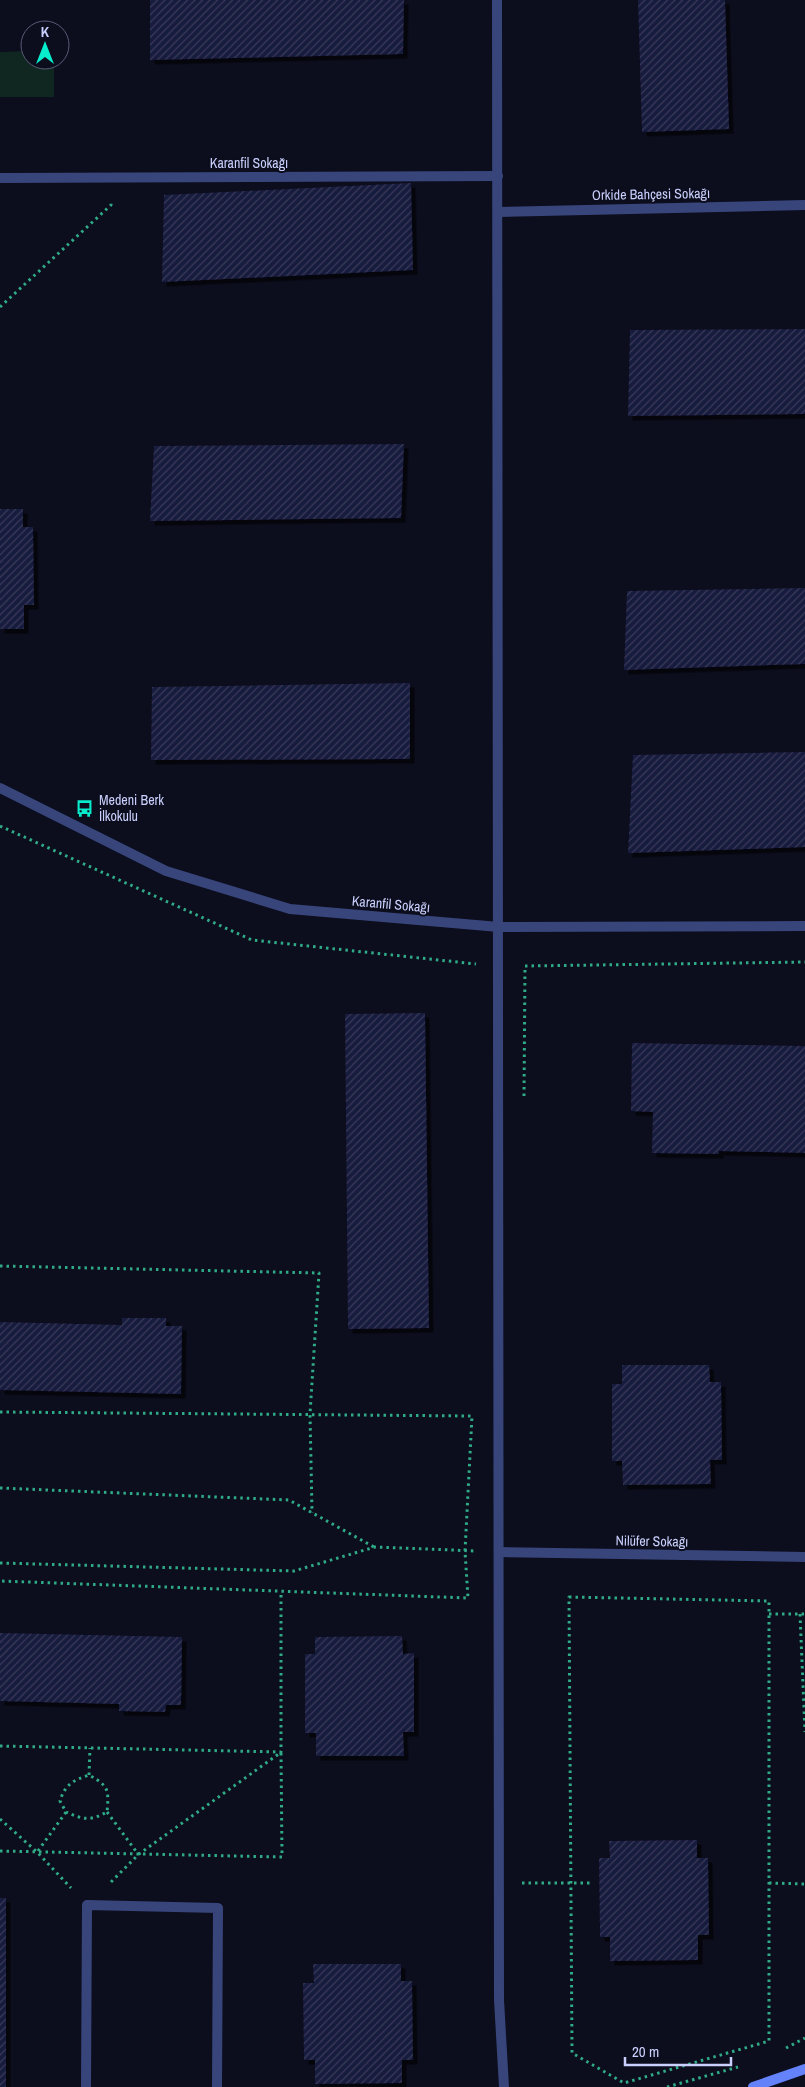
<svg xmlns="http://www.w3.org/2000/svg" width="805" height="2087" viewBox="0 0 805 2087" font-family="'Archivo Narrow',sans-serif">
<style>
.green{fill:#0f2720}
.building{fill:url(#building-hatch);filter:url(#shadow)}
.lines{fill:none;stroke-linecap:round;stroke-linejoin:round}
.path{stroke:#30ab87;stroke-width:3;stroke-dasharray:2.5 4;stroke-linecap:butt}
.service{stroke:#38457b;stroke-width:10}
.minor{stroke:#38457b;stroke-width:10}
.secondary{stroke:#6483fa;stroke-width:10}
.labels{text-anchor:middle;stroke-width:4;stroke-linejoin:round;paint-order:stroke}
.street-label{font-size:14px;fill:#cad0fd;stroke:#0c0d1d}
.poi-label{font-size:14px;fill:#cad0fd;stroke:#0c0d1d;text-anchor:start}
</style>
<defs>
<pattern id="building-hatch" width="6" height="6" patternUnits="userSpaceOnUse" patternTransform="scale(1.25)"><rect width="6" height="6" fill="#191a3d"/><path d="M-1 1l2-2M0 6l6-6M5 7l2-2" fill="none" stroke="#393a5a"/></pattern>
<filter id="shadow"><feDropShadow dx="4.5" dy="4.5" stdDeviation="0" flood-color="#0009"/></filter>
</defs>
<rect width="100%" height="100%" fill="#0c0d1d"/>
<path class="green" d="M30,51v9h24v37h-54v-45z"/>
<g class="building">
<path d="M150,0h254l-1,54 -253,6z"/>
<path d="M638,0h87l4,129 -87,3z"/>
<path d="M411,183l2,87 -251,12 2,-87z"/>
<path d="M805,329v85l-177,2 2,-86z"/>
<path d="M404,444l-3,74 -251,3 4,-75z"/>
<path d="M0,509h23v18h10l1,78h-10v24h-24z"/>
<path d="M805,588v76l-181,6 3,-79z"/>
<path d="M410,683v76l-259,1 1,-73z"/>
<path d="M805,752v95l-177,6 5,-98z"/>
<path d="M425,1013l4,315 -81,1 -3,-315z"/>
<path d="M632,1043l173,3v107l-86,-2v3l-67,-1 1,-41 -22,-1z"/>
<path d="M122,1318h44v8h16l-1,68 -181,-4v-68l122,3z"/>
<path d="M622,1365h87l1,17h11l1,78h-12l1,24 -88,1 -1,-24h-10v-77h10z"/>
<path d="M0,1633l182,4 -1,68h-15l-1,7 -46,-1v-7l-119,-3z"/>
<path d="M402,1636l1,18 11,-1v79h-11l1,24h-88v-23h-11v-79h10v-17z"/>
<path d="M697,1840v18h11l1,77h-11v25l-88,1v-24h-10l-1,-79h11l-1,-17z"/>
<rect x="0" y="1898" width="6" height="189"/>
<path d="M313,1964h88v17h11l1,79h-11v23l-87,1v-24h-11l-1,-77h11z"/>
</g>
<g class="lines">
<g class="path">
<path d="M0,307l111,-102v-4"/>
<path d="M0,826l252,114 224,24"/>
<path d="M525,966l280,-4"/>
<path d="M524,1096l1,-130"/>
<path d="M0,1266l319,7 -9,141 2,99"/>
<path d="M0,1412l472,4 -7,135 3,47 -468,-17"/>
<path d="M0,1488l289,12 85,47"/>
<path d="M0,1563l294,8 81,-24 101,4"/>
<path d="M569,1597l200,4v440l-145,42 -52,-30z"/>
<path d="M769,1614h36"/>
<path d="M800,1614l5,118"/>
<path d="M0,1746l281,6v-161"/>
<path d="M89,1775l1,-27"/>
<path d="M107,1812l31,42"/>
<path d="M0,1819l37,33 34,36"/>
<path d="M0,1851l282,6 -1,-105"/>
<path d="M38,1851l28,-39 -6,-11c5,-17 14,-21 29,-26 20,11 20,15 18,37 -17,9 -23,8 -41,0"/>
<path d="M111,1882l28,-28 141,-101"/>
<path d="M522,1883h70"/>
<path d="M769,1883l36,1"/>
<path d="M786,2048l19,-10"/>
<path d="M667,2087l71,-20"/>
</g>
<path class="service" d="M86,2087l1,-182 131,3 -1,179"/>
<g class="minor">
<path d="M497,0l2,2000 5,87"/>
<path d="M0,178l498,-2"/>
<path d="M498,212l307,-7"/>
<path d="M0,788l166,83 124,38 209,18 306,-1"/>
<path d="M499,1552l306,5"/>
</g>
<path class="secondary" d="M753,2087l52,-18"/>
</g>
<defs>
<symbol id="bus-bare" viewBox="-9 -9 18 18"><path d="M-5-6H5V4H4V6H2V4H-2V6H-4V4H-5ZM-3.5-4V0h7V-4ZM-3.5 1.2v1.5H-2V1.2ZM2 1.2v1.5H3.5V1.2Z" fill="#07eccd" stroke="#0c0d1d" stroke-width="2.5" paint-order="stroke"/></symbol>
</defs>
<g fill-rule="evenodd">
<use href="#bus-bare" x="72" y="796" width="25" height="25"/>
</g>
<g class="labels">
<g class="street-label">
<text x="249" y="168">Karanfil Sokağı</text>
<text transform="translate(651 194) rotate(-1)" y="5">Orkide Bahçesi Sokağı</text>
<text transform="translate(391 904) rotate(5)" y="5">Karanfil Sokağı</text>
<text transform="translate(652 1541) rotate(1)" y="5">Nilüfer Sokağı</text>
</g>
<g class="poi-label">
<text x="99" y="805">Medeni Berk<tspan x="99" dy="16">İlkokulu</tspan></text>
</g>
</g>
<g transform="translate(45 45)"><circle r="24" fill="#0c0d1d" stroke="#585b77"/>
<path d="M0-4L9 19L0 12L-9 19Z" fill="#07eccd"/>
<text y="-8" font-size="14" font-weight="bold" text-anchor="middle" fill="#cad0fd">K</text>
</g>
<path d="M625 2057v8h106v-8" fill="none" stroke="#cad0fd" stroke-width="2.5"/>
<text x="632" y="2057" font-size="15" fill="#cad0fd" stroke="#0c0d1d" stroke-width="4" paint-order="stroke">20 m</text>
</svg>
